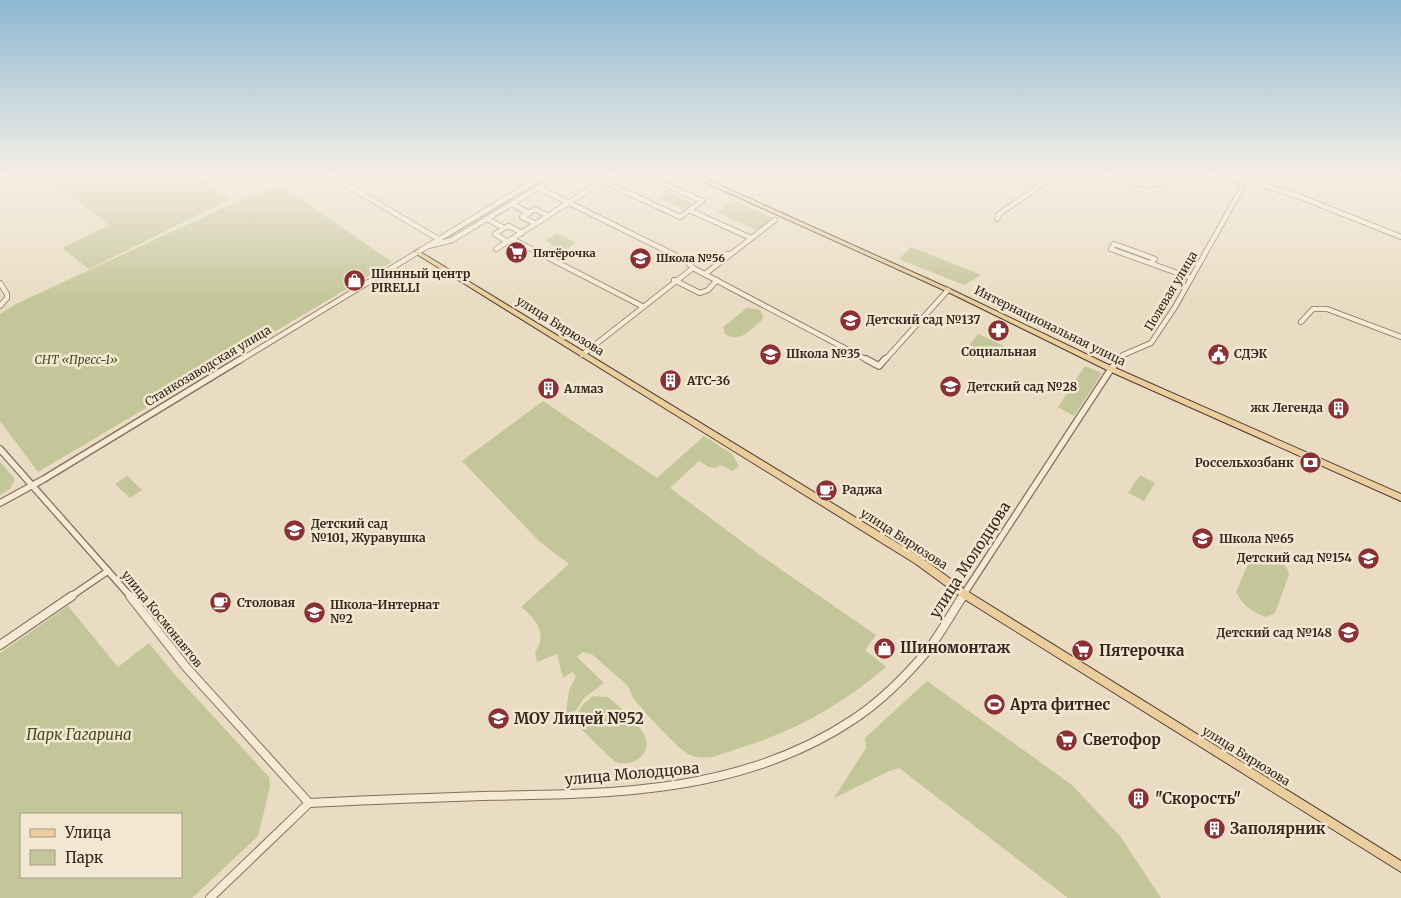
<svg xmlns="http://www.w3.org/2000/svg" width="1401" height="898" viewBox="0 0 1401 898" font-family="Merriweather,serif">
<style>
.green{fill:#c3c698;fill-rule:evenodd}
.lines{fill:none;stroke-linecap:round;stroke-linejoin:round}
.minor-far2-casing{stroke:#826e5b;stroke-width:6}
.minor-far1-casing{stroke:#826e5b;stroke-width:8}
.minor-casing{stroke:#826e5b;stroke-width:10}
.major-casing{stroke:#503d2f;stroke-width:2}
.minor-far2{stroke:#f5ead5;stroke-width:4.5}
.minor-far1{stroke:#f5ead5;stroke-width:5.5}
.minor{stroke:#f5ead5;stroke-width:8}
.major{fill:#eace9d;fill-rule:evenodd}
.labels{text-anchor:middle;stroke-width:5;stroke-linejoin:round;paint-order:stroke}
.far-poi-label{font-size:11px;font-weight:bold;fill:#33271e;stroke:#f2e7d1;text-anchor:start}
.poi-label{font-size:12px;font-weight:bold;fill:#33271e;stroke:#f2e7d1;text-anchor:start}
.street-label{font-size:12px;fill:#33271e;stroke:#f2e7d1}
.park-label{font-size:12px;font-style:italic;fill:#464e26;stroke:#f2e7d1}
.near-street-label{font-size:15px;fill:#33271e;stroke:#f2e7d1}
.near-poi-label{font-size:15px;font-weight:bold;fill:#33271e;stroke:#f2e7d1;text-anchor:start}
.near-park-label{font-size:15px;font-style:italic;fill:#464e26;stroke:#f2e7d1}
</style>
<rect width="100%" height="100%" fill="#e9dcc2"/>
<g class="green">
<path d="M42,174h150l38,25 -141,70 -27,-21 47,-23z"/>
<path d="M549,174h9l-112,68 -5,-3z"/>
<path d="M282,186l110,76 -354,210 -38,-51v-107l16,-10 222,-103z"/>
<path d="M667,191l25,12 -9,6 -25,-12z"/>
<path d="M733,200l40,18 -15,13 -41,-19z"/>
<path d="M557,233l19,10 -12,8 -19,-10z"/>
<path d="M911,247l70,28 -17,10 -65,-26z"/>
<path d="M747,308l13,2 3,6 -1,4c-11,9 -22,24 -37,14l-2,-7z"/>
<path d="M978,334l26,12 -8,11 -27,-12z"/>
<path d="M1085,366l17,7 -28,43 -16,-9z"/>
<path d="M543,401l114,77 47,-42 28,18 7,12 -7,5 -11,-6 -5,3 -7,-1 -10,-6 -29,27 90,67 116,80 -11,15 21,17c-46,39 -91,64 -149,82 -16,5 -31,13 -47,6 -12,-5 -47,-45 -57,-57l-5,-12 -35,-31 -10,-3 -6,5 27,26 -20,15 -8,13 -10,2 3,-23 7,-14 -4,-4 -9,6 -6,-24 -20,8 -2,-10c13,-18 1,-33 -14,-45l48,-43 -29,-22 -78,-81z"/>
<path d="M0,462l15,17 -5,10 -10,6z"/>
<path d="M1140,475l15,8 -11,18 -16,-8z"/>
<path d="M127,476l15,14 -12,8 -15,-14z"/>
<path d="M1263,553c13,2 23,9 26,22l-14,38 -10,4c-12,-5 -23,-12 -29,-25l16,-37z"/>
<path d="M68,606l50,61 31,-24 28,34 92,100 1,10 -12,49 -66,62h-192v-245zM21,814h160v63h-160z"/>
<path d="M927,681l145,104 48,51 41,62h-93l-169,-130 -12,4 -53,26 32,-50 -1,-10z"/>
<path d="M594,696l14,1c14,13 57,43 30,62 -7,5 -15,5 -23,3l-37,-36c-4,-13 5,-24 16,-30z"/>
</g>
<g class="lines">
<defs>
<g id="minor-far2">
<path d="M328,174l112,66"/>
<path d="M643,174l59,27"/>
<path d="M1105,174l20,7 21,4 64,-9 40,5 48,15 103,41"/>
<path d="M0,177l8,-3"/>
<path d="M603,181l77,36 22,-16"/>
<path d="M539,188l146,72 8,8 176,93"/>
<path d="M512,204l17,9 -7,4 14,7"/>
<path d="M689,210l62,28"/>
<path d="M529,213l6,-4 13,7"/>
<path d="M487,219l17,9 -9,6 13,8"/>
<path d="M997,219l2,-5 58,-40"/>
<path d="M504,228l5,-2 13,7"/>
<path d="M512,239l130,67"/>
<path d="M428,246l24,-6 109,-66"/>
<path d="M496,249l117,-75"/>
<path d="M685,260l45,-6"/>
<path d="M1151,263l4,-4 -41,-15 -3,5 80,29"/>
<path d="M705,274l70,-54"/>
<path d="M674,280l26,13 8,-3 9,-10"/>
<path d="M0,283l7,11v4l-7,8"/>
<path d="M1301,322l12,-13h14l74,28"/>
<path d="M582,355l111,-87"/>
<path d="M239,361l307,-187"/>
<path d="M884,361l64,-71"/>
<path d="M1118,361l5,-6 28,-12 24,-36 68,-121 -2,-6"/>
</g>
<g id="minor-far1">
<path d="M866,359l13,7 6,-7"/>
<path d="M0,449l131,148"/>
<path d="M0,503l44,-24 197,-120"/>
<path d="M70,597l38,-26"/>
<path d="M962,597l149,-228 8,-10"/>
</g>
<g id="minor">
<path d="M130,596l56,71 123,136"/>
<path d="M0,645l72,-49"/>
<path d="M210,898l99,-95c58,-3 116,-5 174,-7 129,-2 259,-2 371,-77 27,-18 53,-44 74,-69 13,-17 23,-36 35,-54"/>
</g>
<g id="major">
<path d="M687,174h8l255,115 163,78 288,127v7l-292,-130 -163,-80z"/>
<path d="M417,250l505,308 45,33 434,270v11l-440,-275 -45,-33 -501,-311 -1,-1z"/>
</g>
</defs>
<use href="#minor-far2" class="minor-far2-casing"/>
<use href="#minor-far1" class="minor-far1-casing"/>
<use href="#minor" class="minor-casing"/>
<use href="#major" class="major-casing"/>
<use href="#minor-far2" class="minor-far2"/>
<use href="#minor-far1" class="minor-far1"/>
<use href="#minor" class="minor"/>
<use href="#major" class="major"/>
</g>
<linearGradient id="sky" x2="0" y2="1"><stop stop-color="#8db8d3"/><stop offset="0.58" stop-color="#f5efe4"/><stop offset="1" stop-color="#f5efe4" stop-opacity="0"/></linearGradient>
<rect width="1401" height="300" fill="url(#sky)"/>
<defs>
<symbol id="supermarket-disc" viewBox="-11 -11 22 22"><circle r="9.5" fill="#8b3136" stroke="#f2e7d1"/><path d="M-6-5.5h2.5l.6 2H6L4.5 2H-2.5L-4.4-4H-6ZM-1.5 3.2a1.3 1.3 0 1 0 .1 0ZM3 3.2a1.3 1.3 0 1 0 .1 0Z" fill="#fff"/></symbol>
<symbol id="school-disc" viewBox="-11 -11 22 22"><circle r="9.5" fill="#8b3136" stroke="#f2e7d1"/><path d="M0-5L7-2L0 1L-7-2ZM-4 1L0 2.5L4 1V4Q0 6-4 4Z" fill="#fff"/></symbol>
<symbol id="shop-disc" viewBox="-11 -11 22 22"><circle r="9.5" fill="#8b3136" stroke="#f2e7d1"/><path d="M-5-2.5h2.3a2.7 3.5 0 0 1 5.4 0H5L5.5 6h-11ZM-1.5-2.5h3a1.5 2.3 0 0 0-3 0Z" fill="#fff"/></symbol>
<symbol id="pharmacy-disc" viewBox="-11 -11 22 22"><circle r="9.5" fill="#8b3136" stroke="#f2e7d1"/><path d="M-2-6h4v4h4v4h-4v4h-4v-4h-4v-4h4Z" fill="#fff"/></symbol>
<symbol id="civic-disc" viewBox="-11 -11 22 22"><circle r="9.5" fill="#8b3136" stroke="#f2e7d1"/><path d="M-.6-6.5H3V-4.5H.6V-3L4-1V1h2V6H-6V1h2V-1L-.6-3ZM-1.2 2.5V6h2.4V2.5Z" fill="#fff"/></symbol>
<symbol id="building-disc" viewBox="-11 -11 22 22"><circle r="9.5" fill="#8b3136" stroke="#f2e7d1"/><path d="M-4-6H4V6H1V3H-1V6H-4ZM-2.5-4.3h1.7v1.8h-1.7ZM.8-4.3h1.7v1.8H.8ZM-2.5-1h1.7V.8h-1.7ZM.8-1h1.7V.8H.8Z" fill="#fff"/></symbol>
<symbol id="bank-disc" viewBox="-11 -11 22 22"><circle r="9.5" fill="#8b3136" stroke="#f2e7d1"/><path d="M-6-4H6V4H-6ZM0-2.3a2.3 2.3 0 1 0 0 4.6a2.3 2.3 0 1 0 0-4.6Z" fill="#fff"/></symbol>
<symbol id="cafe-disc" viewBox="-11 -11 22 22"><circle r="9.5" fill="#8b3136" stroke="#f2e7d1"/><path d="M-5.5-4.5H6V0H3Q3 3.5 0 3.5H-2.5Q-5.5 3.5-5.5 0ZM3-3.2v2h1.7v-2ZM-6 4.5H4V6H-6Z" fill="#fff"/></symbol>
<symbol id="stadium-disc" viewBox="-11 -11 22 22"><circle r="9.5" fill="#8b3136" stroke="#f2e7d1"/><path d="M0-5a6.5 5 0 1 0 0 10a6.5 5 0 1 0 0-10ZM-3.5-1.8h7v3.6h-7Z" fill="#fff"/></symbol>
</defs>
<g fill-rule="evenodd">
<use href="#supermarket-disc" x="504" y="240" width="25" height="25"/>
<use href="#school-disc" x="628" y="246" width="25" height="25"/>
<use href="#shop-disc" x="342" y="268" width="25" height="25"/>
<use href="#school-disc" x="838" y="308" width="25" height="25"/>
<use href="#pharmacy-disc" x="986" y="318" width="25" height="25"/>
<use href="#school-disc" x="758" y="342" width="25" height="25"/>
<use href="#civic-disc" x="1206" y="342" width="25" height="25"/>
<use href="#building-disc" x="658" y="368" width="25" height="25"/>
<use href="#school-disc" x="938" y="374" width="25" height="25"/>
<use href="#building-disc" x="536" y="376" width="25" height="25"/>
<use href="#building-disc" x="1326" y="396" width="25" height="25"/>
<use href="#bank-disc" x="1298" y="450" width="25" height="25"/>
<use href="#cafe-disc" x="814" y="478" width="25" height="25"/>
<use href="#school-disc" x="282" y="518" width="25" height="25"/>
<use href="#school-disc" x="1190" y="526" width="25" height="25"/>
<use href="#school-disc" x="1356" y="546" width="25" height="25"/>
<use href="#cafe-disc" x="208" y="590" width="25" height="25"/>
<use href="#school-disc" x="302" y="600" width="25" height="25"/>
<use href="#school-disc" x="1336" y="620" width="25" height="25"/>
<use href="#shop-disc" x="872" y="636" width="25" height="25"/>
<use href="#supermarket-disc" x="1070" y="638" width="25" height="25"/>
<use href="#stadium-disc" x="982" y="692" width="25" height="25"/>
<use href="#school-disc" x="486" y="706" width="25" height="25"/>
<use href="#supermarket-disc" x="1054" y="728" width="25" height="25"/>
<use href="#building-disc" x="1126" y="786" width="25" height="25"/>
<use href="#building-disc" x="1202" y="816" width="25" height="25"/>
</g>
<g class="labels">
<g class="far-poi-label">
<text x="533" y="257">Пятёрочка</text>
<text x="656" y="262">Школа №56</text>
</g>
<g class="poi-label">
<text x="371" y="278">Шинный центр<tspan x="371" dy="14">PIRELLI</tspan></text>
<text x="866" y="324">Детский сад №137</text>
<text x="999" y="356" text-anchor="middle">Социальная</text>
<text x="786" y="358">Школа №35</text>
<text x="1234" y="358">СДЭК</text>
<text x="687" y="385">АТС-36</text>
<text x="967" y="391">Детский сад №28</text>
<text x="564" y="393">Алмаз</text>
<text x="1323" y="412" text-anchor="end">жк Легенда</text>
<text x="1294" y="467" text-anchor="end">Россельхозбанк</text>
<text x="842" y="494">Раджа</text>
<text x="311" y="528">Детский сад<tspan x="311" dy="14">№101, Журавушка</tspan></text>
<text x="1219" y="543">Школа №65</text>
<text x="1352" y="562" text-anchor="end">Детский сад №154</text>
<text x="237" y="607">Столовая</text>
<text x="330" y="609">Школа-Интернат<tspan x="330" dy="14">№2</tspan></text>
<text x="1332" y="637" text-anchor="end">Детский сад №148</text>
</g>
<g class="street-label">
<text transform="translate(1171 291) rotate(-59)" y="4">Полевая улица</text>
<text transform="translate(560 326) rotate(32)" y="4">улица Бирюзова</text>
<text transform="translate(1050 326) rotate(26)" y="4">Интернациональная улица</text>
<text transform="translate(208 366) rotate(-31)" y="4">Станкозаводская улица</text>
<text transform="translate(904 539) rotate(33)" y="4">улица Бирюзова</text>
<text transform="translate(162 619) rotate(51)" y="4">улица Космонавтов</text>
<text transform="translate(1246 756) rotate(32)" y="4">улица Бирюзова</text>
</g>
<g class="park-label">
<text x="76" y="364">СНТ «Пресс-1»</text>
</g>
<g class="near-street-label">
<text transform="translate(970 560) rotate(-57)" y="5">улица Молодцова</text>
<text transform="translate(632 774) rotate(-5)" y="5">улица Молодцова</text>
</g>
<g class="near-poi-label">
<text x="900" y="653">Шиномонтаж</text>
<text x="1099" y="656">Пятерочка</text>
<text x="1010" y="710">Арта фитнес</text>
<text x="514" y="724">МОУ Лицей №52</text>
<text x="1083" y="745">Светофор</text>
<text x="1155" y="804">"Скорость"</text>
<text x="1230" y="834">Заполярник</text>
</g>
<g class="near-park-label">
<text x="79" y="740">Парк Гагарина</text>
</g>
</g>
<rect x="20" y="813" width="162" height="65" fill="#f2e7d1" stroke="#a69a89"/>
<rect x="30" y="829" width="25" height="8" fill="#eace9d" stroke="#a69a89"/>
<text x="65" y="838" font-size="15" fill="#33271e">Улица</text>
<rect x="30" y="850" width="25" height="15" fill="#c3c698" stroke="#a69a89"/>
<text x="65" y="863" font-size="15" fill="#33271e">Парк</text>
</svg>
